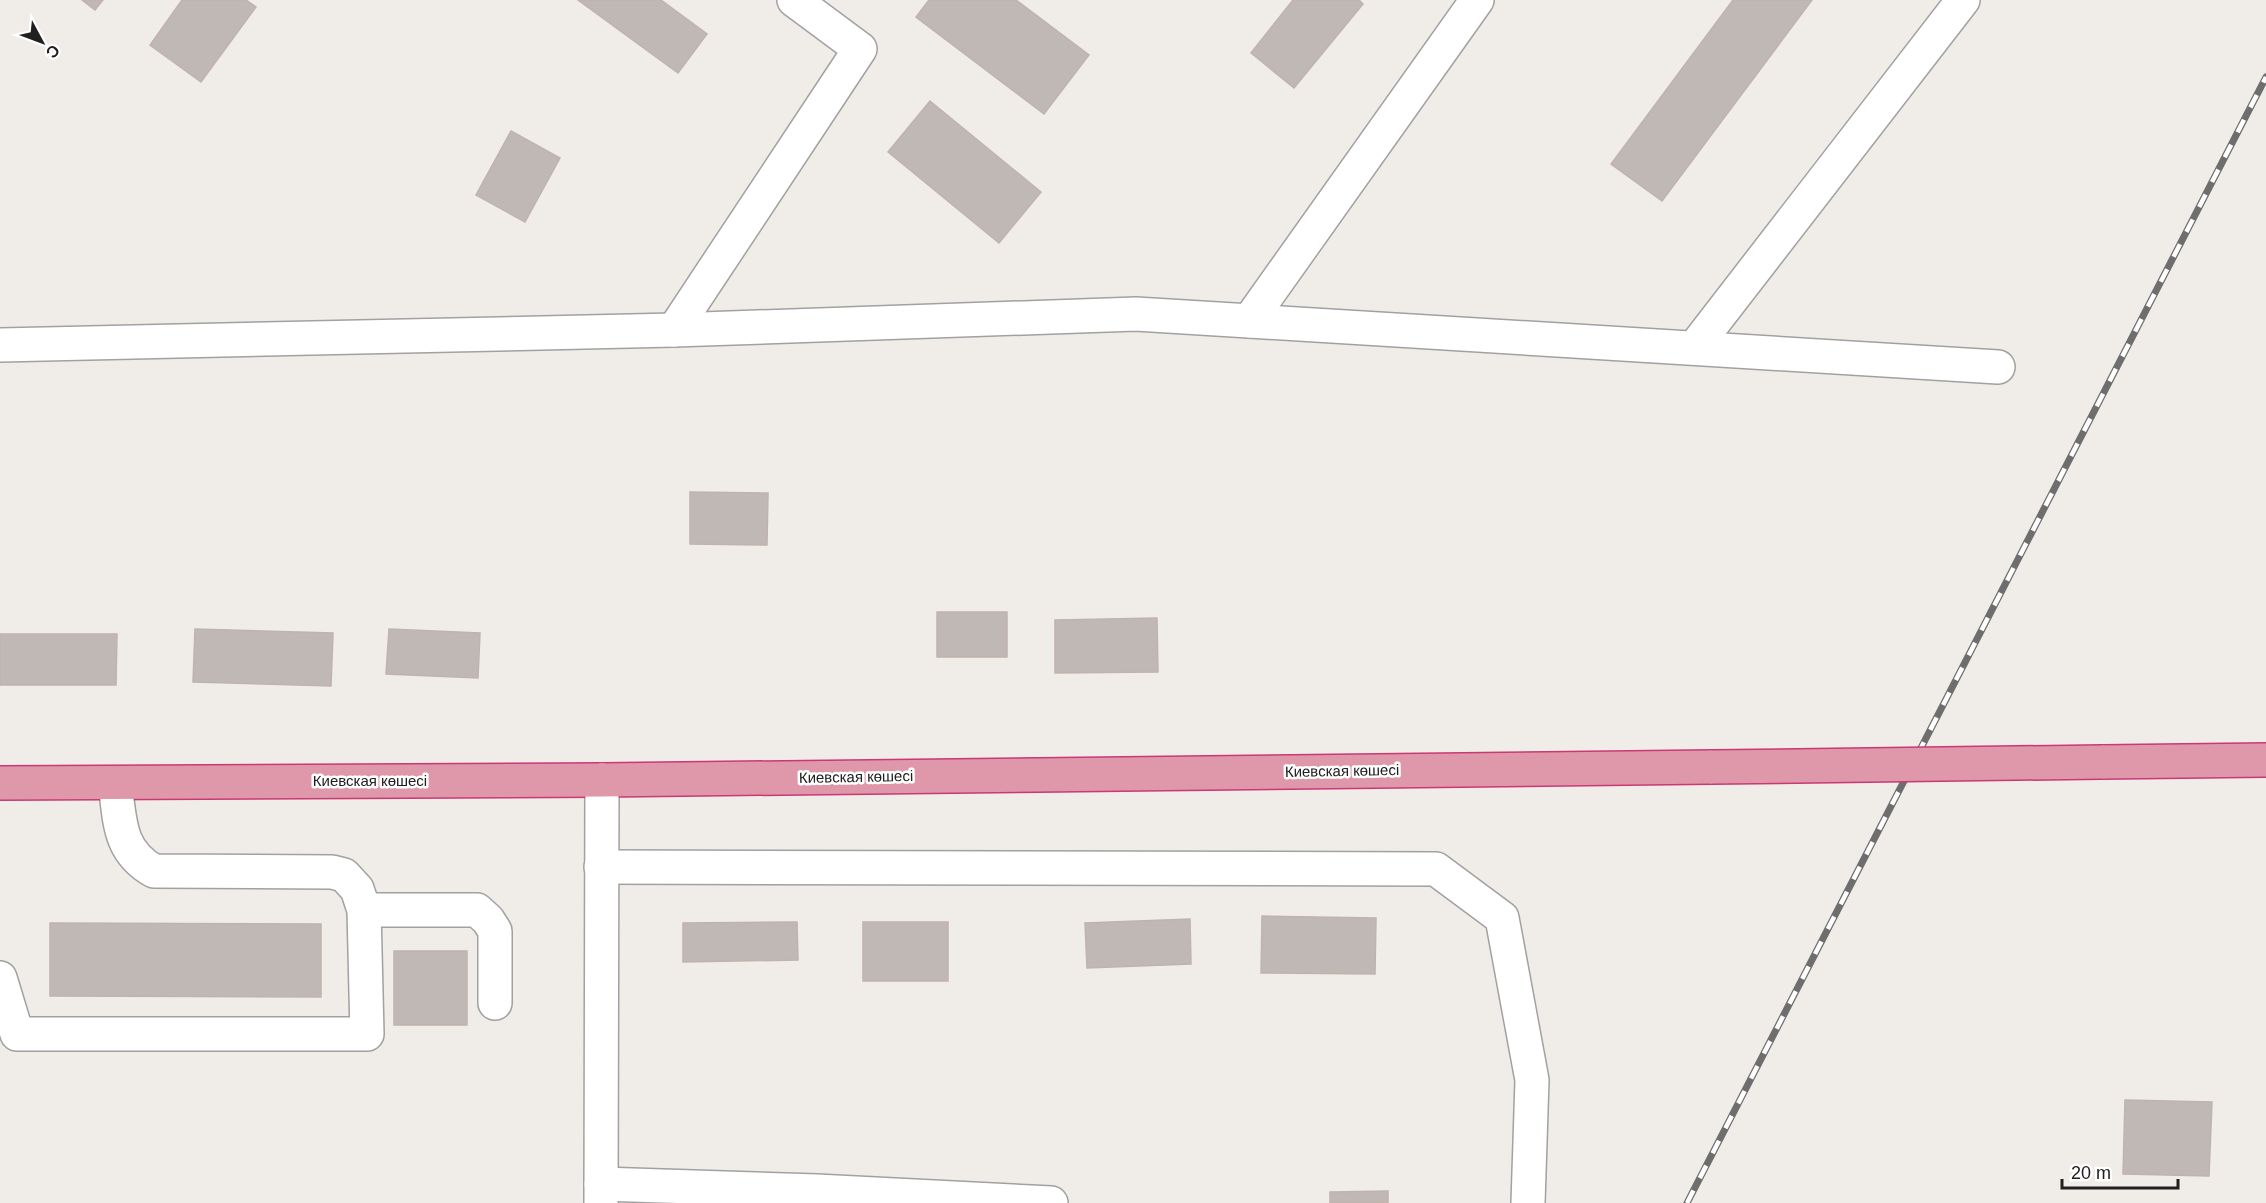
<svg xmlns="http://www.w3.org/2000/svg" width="2266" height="1203" viewBox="0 0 2266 1203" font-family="Arial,sans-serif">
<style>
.building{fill:#c0b8b5;stroke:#c0b3ab;stroke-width:1.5}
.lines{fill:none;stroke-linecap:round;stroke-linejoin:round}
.minor-casing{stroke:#a1a1a1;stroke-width:36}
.highway-casing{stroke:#cb3876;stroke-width:36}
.minor{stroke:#fff;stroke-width:33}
.highway{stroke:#df97aa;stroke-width:33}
.rail-casing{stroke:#6e6e6e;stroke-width:7}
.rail{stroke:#fff;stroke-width:4.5;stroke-dasharray:14;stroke-linecap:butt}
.highway-bridge-casing{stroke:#cb3876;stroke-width:36;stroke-linecap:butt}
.highway-bridge{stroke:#df97aa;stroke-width:33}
.labels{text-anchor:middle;stroke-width:5;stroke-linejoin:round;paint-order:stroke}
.street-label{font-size:15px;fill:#202020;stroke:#fff}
</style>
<rect width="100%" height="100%" fill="#f0ede8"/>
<g class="building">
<path d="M82,0h21l-8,10z"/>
<path d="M182,0h64l10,7 -55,75 -51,-37z"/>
<path d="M578,0h83l46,34 -29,39z"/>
<path d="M929,0h87l73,55 -45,59 -128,-97z"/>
<path d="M1293,0h66l4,4 -69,84 -43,-35z"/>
<path d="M1733,0h79l-150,201 -51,-37z"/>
<path d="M930,101l111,91 -42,51 -111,-91z"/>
<path d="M511,131l49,27 -35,64 -49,-27z"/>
<path d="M690,492l78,1 -1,52 -77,-1z"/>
<rect x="937" y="612" width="70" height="45"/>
<path d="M1157,618l1,54 -103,1v-53z"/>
<path d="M195,629l138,4 -2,53 -138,-4z"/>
<path d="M389,629l91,4 -2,45 -92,-4z"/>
<path d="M0,634h117l-1,51h-116z"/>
<path d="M1262,916l114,2 -1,56 -114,-1z"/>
<path d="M1190,919l1,45 -104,4 -2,-45z"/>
<path d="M797,922l1,38 -115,2v-39z"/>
<rect x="863" y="922" width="85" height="59"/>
<path d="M50,923l271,1v73l-271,-1z"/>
<rect x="394" y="951" width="73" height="74"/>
<path d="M2125,1100l87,2 -3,74 -86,-2z"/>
<path d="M1388,1191v12h-58v-11z"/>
</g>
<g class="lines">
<defs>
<g id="minor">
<path d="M1249,321l228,-321"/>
<path d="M674,330l186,-281 -66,-49"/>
<path d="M0,345l674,-15 462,-16 862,53"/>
<path d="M1694,348l269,-348"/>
<path d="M601,867l835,2 66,49 30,162 -4,123"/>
<path d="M364,910h113l11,10 7,11v72"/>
<path d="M0,978l17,56h350l-3,-124 -7,-21 -13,-14 -12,-3 -178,-1c-36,-20 -34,-51 -39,-88"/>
<path d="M601,1184l216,7 234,12"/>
<path d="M601,1203l1,-423"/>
</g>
<g id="highway">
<path d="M2102,762l164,-2"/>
<path d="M0,783l602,-3 1110,-13"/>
</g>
</defs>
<use href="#minor" class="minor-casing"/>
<use href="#highway" class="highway-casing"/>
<use href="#minor" class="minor"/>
<use href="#highway" class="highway"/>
<defs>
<path id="rail" d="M1687,1203l579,-1126"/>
</defs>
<use href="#rail" class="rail-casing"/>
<use href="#rail" class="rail"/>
<defs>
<path id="highway-bridge" d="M1712,767l390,-5"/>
</defs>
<use href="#highway-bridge" class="highway-bridge-casing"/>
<use href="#highway-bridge" class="highway-bridge"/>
</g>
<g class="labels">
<g class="street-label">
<text transform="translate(1342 771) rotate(-1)" y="5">Киевская көшесі</text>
<text transform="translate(856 777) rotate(-1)" y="5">Киевская көшесі</text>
<text x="370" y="786">Киевская көшесі</text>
</g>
</g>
<g transform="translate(42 42) rotate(131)" stroke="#ffffff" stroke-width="4.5" paint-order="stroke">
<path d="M0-4.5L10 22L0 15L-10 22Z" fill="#202020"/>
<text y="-9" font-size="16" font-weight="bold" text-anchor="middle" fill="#202020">С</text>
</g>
<path d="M2062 1179v9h116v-9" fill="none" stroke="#202020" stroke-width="3"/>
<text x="2071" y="1179" font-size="18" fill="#202020" stroke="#ffffff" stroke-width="4.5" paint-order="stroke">20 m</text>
</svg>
